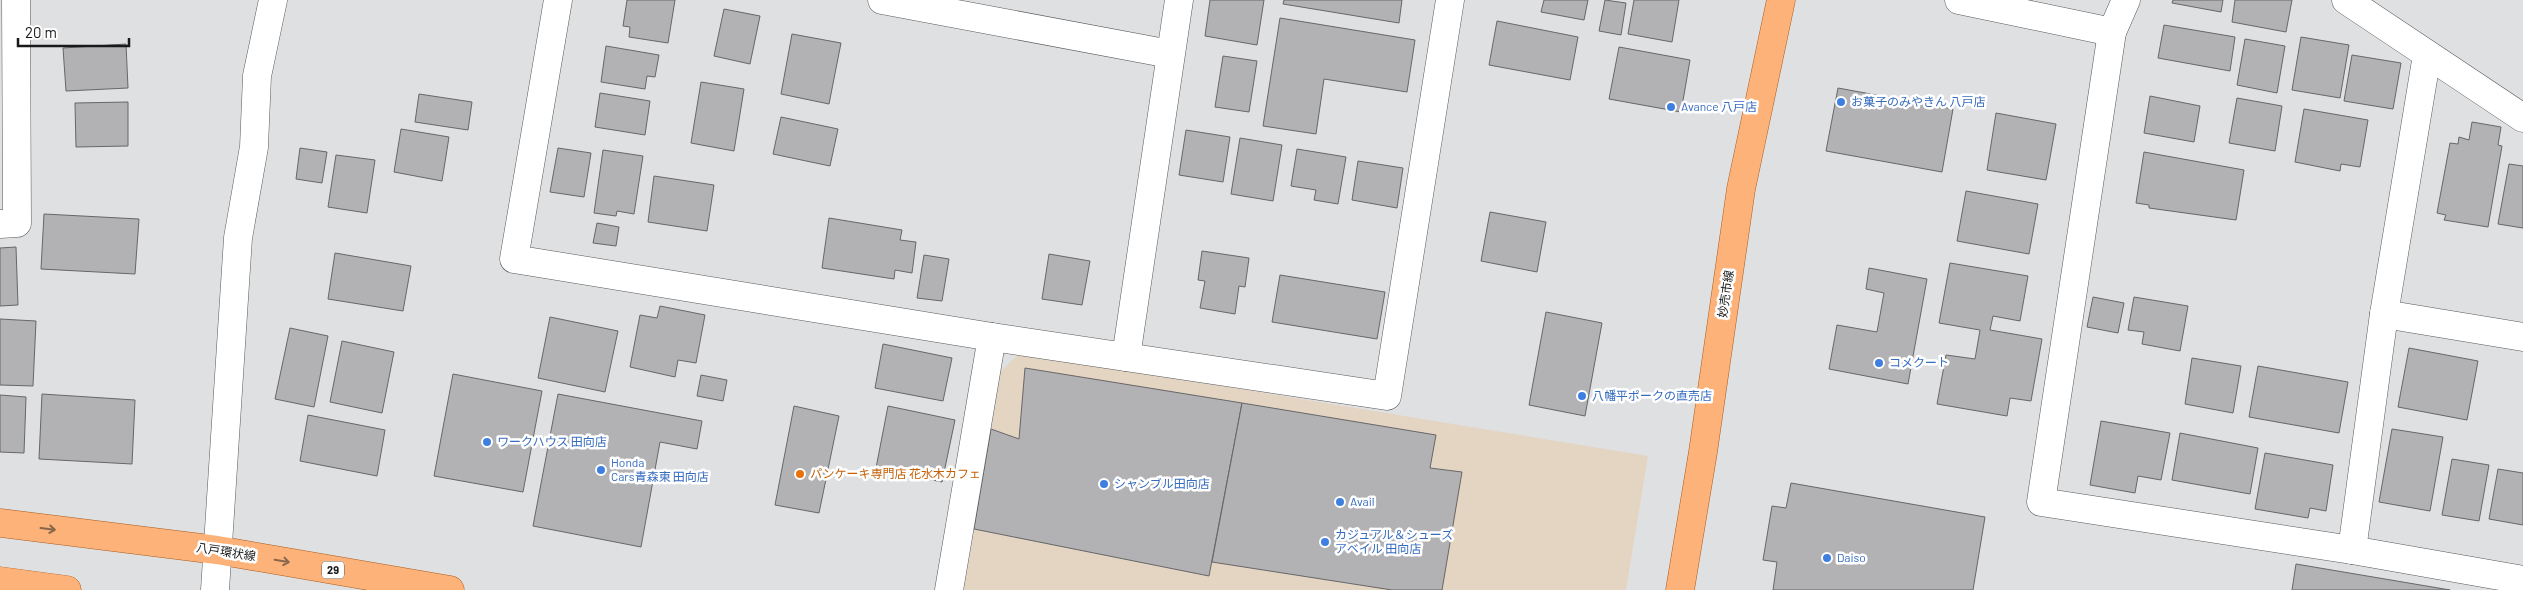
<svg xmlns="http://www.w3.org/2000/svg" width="2523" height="590" viewBox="0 0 2523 590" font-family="Barlow,'Noto Sans JP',sans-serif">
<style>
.commercial{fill:#e4d4c2}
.building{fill:#b2b1b3;stroke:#676668}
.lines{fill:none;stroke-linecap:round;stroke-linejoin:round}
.minor-casing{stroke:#58595b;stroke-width:29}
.major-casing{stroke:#ab5b1e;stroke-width:29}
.minor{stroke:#fff;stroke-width:28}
.major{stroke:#fcb279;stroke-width:28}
.oneway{stroke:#8a664a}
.shop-dot{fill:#3f7fe0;stroke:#fff;stroke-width:2}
.food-dot{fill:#e8710a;stroke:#fff;stroke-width:2}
.labels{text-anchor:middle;stroke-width:5;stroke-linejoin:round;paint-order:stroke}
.shield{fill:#fff;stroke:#5e5e5f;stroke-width:1}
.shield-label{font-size:11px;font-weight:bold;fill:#19191a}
.shop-label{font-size:12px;fill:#366cbe;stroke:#fff;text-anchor:start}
.street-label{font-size:12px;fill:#19191a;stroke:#fff}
.food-label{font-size:12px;fill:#c56008;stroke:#fff;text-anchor:start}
</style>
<rect width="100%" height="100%" fill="#dfe0e2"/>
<path class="commercial" d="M1020,353l628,103 -22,134h-662l37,-219z"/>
<g class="building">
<path d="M627,0h48l-7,43 -39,-6 1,-10 -7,-1z"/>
<path d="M1210,0h54l-7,45 -52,-9z"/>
<path d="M1284,0h118l-3,23 -116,-19z"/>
<path d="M1544,0h44l-4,20 -43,-8z"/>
<path d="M1605,0l21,3 -5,32 -22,-4z"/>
<path d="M1634,0h45l-7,42 -44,-8z"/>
<path d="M2173,0h50l-2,12 -49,-9z"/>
<path d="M2235,0h57l-6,32 -54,-10z"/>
<path d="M724,9l36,7 -10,48 -36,-8z"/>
<path d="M1280,18l135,22 -8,52 -83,-13 -8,55 -53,-8z"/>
<path d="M1497,21l81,16 -8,43 -81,-15z"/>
<path d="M2164,25l71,12 -5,34 -72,-13z"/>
<path d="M792,34l49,9 -12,61 -48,-10z"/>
<path d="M2301,37l48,8 -9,53 -48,-8z"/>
<path d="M2245,39l40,7 -8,47 -40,-8z"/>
<path d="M126,44l2,44 -62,3 -3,-43z"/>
<path d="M606,46l53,9 -4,22 -8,-1 -2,13 -44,-7z"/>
<path d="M1619,47l71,13 -9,52 -72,-13z"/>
<path d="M2352,55l49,8 -8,46 -49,-8z"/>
<path d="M1223,56l34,5 -8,51 -34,-5z"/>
<path d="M701,82l43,7 -10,62 -43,-8z"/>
<path d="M1838,88l115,21 -11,63 -116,-21z"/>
<path d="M600,93l50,8 -5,34 -50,-8z"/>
<path d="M419,94l53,8 -4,28 -53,-8z"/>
<path d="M2150,96l50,10 -6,36 -50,-9z"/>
<path d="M2237,98l45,8 -7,45 -46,-8z"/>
<path d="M128,102v44l-52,1 -1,-44z"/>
<path d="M2304,109l64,11 -8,47 -19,-3 -1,7 -45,-9z"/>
<path d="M1996,113l60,11 -10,56 -59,-10z"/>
<path d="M781,117l57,12 -8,37 -57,-12z"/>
<path d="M2472,122l29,5 -3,18 4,1 -14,81 -44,-7 2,-5 -9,-2 13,-70 8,1 1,-7 10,3z"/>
<path d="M401,129l48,8 -7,44 -48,-9z"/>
<path d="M1186,130l44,7 -7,45 -44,-7z"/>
<path d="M1240,138l42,7 -9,56 -42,-7z"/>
<path d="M300,148l27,4 -5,31 -26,-4z"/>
<path d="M558,148l33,5 -7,44 -34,-5z"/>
<path d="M1297,149l49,8 -8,47 -24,-4 2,-10 -25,-4z"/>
<path d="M603,150l40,6 -9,58 -17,-3 -1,5 -22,-3z"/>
<path d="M2144,152l100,18 -8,50 -87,-12v-3l-13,-2z"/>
<path d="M336,155l39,5 -8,53 -39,-6z"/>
<path d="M1358,161l45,7 -6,40 -45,-8z"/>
<path d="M2509,164l14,2v62l-25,-4z"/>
<path d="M654,176l60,9 -7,46 -59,-9z"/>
<path d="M1966,191l72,13 -9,50 -72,-13z"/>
<path d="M1490,212l56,10 -9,50 -56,-11z"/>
<path d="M44,214l95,5 -4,55 -94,-5z"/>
<path d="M829,218l73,12 -2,10 16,2 -4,31 -17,-3 -1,9 -72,-11z"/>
<path d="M597,223l22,4 -3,19 -23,-3z"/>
<path d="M16,247l2,58 -18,1v-58z"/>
<path d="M1202,251l47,7 -4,29 -6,-1 -4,28 -35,-6 5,-27 -7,-1z"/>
<path d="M335,253l76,13 -8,45 -75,-12z"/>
<path d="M1049,254l41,7 -8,44 -40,-6z"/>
<path d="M924,255l25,4 -7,42 -25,-3z"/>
<path d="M1950,263l78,13 -8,45 -27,-5 -3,14 52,9 -11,62 -21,-3 -3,18 -70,-12 9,-49 29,4 5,-29 -41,-7z"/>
<path d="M1869,268l58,11 -19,105 -79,-15 8,-44 40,7 7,-39 -18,-4z"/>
<path d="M1280,275l105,17 -8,47 -105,-17z"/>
<path d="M2093,297l31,6 -6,30 -31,-6z"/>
<path d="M2134,297l54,9 -8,45 -38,-7 2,-12 -16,-2z"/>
<path d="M660,306l45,9 -9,48 -18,-3 -3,17 -45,-10 10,-52 17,3z"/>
<path d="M1546,312l56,11 -17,93 -56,-11z"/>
<path d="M550,317l68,14 -13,61 -67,-14z"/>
<path d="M0,319l36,2 -3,65 -33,-1z"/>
<path d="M290,328l38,8 -14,71 -39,-8z"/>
<path d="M342,341l52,11 -12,61 -52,-11z"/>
<path d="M883,344l69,14 -9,43 -68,-13z"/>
<path d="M2409,348l69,13 -11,59 -69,-13z"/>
<path d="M2192,358l49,8 -8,47 -48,-9z"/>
<path d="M2258,366l90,16 -9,51 -90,-16z"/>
<path d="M1025,368l217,35 -33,173 -235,-47 17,-100 28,10z"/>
<path d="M453,374l89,17 -19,101 -89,-16z"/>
<path d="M701,375l26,5 -4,21 -26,-5z"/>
<path d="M42,394l93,6 -3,64 -93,-5z"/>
<path d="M558,394l144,27 -5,28 -37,-7 -19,105 -108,-21z"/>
<path d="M0,395l26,2 -2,56 -24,-1z"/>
<path d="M1242,403l194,32 -6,33 32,4 -20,118h-50l-180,-28z"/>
<path d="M794,406l45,10 -20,97 -44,-8z"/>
<path d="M888,406l67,14 -13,62 -66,-14z"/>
<path d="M308,415l77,15 -8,46 -77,-15z"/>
<path d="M2101,421l69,12 -9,47 -23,-4 -3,17 -45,-8z"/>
<path d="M2392,429l51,8 -13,74 -51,-9z"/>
<path d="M2180,433l78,15 -8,46 -78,-14z"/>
<path d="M2265,453l68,12 -7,46 -16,-3 -2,10 -53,-9z"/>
<path d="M2452,459l37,6 -10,56 -37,-6z"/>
<path d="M2498,469l25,4v52l-34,-6z"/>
<path d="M1791,483l194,34 -12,73h-200l4,-28 -14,-2 9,-54 14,2z"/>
<path d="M2296,564l154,26h-158z"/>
</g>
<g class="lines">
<defs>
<g id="minor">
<path d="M558,0l-44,259 478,78 395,59 63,-396"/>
<path d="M882,0l288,54"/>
<path d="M1959,0l153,32"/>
<path d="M2126,0l-14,32 -71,470 311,48 171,30"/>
<path d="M2346,0l177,118"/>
<path d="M0,224l17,-1 -1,-223"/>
<path d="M2384,314l139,23"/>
<path d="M1126,357l53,-357"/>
<path d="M2352,550l32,-236 43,-259"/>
<path d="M215,590l23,-352 16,-91 3,-71 16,-76"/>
<path d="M949,590l43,-253"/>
</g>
<g id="major">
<path d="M0,523l217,27 233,40"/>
<path d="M0,581l67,9"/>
<path d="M1680,590l23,-138 38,-263 40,-189"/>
</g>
</defs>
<use href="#minor" class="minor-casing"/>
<use href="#major" class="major-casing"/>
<use href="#minor" class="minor"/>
<use href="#major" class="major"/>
</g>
<defs><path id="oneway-shaft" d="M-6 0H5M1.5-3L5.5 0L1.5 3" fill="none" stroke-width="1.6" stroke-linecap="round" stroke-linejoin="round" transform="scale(1.25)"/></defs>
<g class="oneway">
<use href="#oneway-shaft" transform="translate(48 529) rotate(7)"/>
<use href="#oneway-shaft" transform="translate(282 561) rotate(10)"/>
</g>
<g class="shop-dot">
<circle cx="1841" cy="102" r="5"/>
<circle cx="1671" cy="107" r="5"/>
<circle cx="1879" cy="363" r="5"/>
<circle cx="1582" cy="396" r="5"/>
<circle cx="487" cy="442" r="5"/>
<circle cx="601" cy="470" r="5"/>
<circle cx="1104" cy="484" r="5"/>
<circle cx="1340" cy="502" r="5"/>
<circle cx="1325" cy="542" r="5"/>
<circle cx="1827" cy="558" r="5"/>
</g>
<circle class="food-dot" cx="800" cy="474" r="5"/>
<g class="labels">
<rect class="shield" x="322" y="561.5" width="22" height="17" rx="4"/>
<g class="shield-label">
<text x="333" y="574">29</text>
</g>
<g class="shop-label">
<text x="1851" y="106">お菓子のみやきん 八戸店</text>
<text x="1681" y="111">Avance 八戸店</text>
<text x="1889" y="367">コメクート</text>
<text x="1592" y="400">八幡平ポークの直売店</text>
<text x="497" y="446">ワークハウス 田向店</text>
<text x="611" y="467">Honda<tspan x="611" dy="14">Cars青森東 田向店</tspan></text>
<text x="1114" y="488">シャンブル田向店</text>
<text x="1350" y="506">Avail</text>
<text x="1335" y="539">カジュアル＆シューズ<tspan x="1335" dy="14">アベイル 田向店</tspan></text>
<text x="1837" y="562">Daiso</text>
</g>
<g class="street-label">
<text transform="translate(1726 294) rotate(-82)" y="4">妙売市線</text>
<text transform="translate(226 552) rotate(9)" y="4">八戸環状線</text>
</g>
<g class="food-label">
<text x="810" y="478">パンケーキ専門店 花水木カフェ</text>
</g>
</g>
<path d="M18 38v8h111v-8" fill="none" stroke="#19191a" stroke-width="2.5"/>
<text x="25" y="38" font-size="15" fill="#19191a" stroke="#ffffff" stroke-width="4" paint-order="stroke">20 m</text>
</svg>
